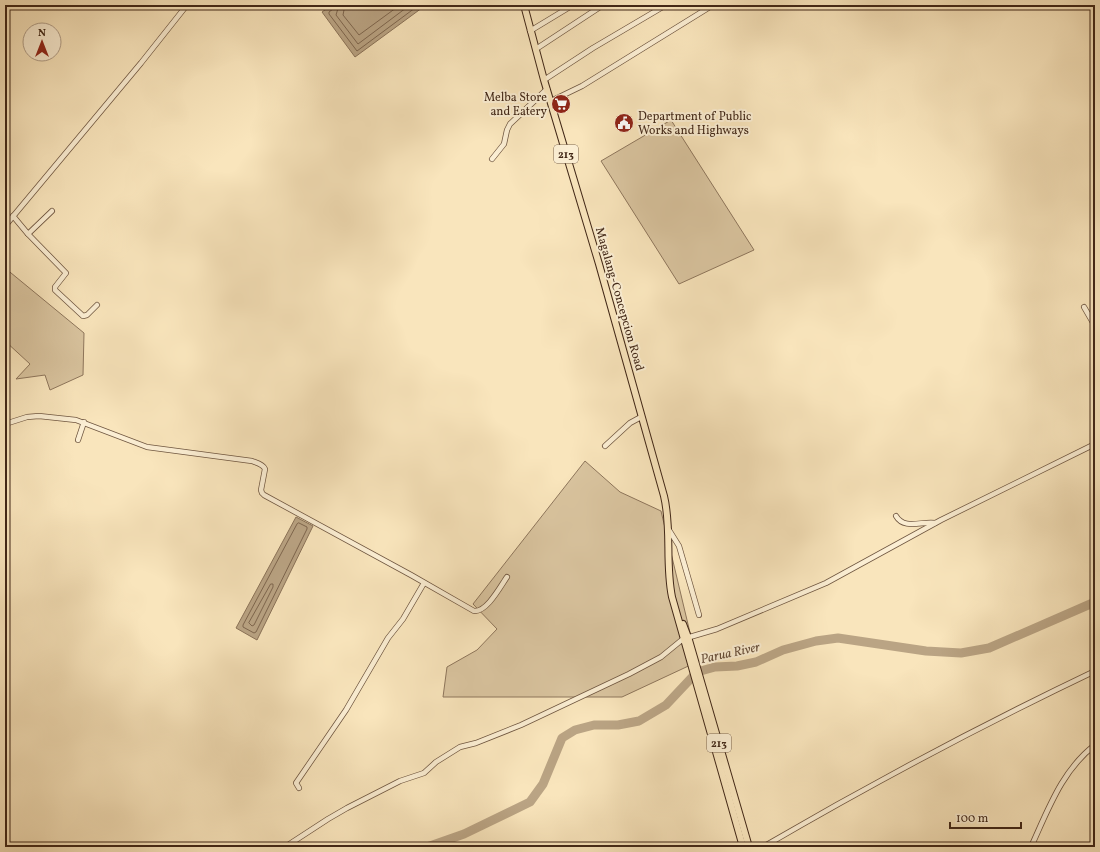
<svg xmlns="http://www.w3.org/2000/svg" width="1100" height="852" viewBox="0 0 1100 852" font-family="Vollkorn,serif">
<style>
.green{fill:#dac5a0;stroke:#8e765c}
.water{fill:#baa484;stroke:#8a7258}
.lines{fill:none;stroke-linecap:round;stroke-linejoin:round}
.shore{stroke:#7e664e;stroke-width:1}
.river{stroke:#baa484;stroke-width:9}
.minor-casing{stroke:#6f5640;stroke-width:6}
.major-casing{stroke:#412717;stroke-width:8}
.minor{stroke:#fbeed3;stroke-width:4.5}
.major{stroke:#f9e5bc;stroke-width:6}
.labels{text-anchor:middle;stroke-width:4;stroke-linejoin:round;paint-order:stroke}
.shield{fill:#fbeed3;stroke:#79634f;stroke-width:1}
.shield-label{font-size:11px;font-weight:bold;fill:#412717}
.poi-label{font-size:12px;fill:#412717;stroke:#fbeed3;text-anchor:end}
.street-label{font-size:12px;fill:#412717;stroke:#fbeed3}
.water-label{font-size:13px;font-style:italic;fill:#654c38;stroke:#fbeed3}
</style>
<rect width="100%" height="100%" fill="#f9e5bc"/>
<filter id="stains"><feTurbulence type="fractalNoise" baseFrequency=".005" numOctaves="4"/><feColorMatrix values="0 0 0 0 .2 0 0 0 0 .09 0 0 0 0 .02 0 0 0 .5 -.17"/></filter>
<radialGradient id="worn" r=".72"><stop offset=".6" stop-color="#630" stop-opacity="0"/><stop offset="1" stop-color="#630" stop-opacity=".3"/></radialGradient>
<g class="green">
<path d="M671,120l83,130 -75,34 -78,-123z"/>
<path d="M5,268l79,65 -1,42 -33,15 -5,-15 -29,4 14,-15 -25,-23z"/>
<path d="M585,461l35,31 41,19 36,151 -75,35h-179l4,-30 30,-17 20,-21 -24,-25z"/>
</g>
<g class="water">
<path d="M332,5h94l-71,52 -33,-45z"/>
<path d="M296,517l17,9 -56,114 -21,-12z"/>
</g>
<g class="lines">
<g class="shore">
<path d="M334,5l-1,4 -4,3v2l28,37 62,-46"/>
<path d="M339,5l-3,10 22,29 52,-39"/>
<path d="M345,5l-2,10 16,20 41,-30"/>
<path d="M299,523l8,4v2l-51,103 -2,1 -11,-6v-2l54,-101z"/>
<path d="M271,584h2v3l-19,38 -2,1 -3,-3z"/>
</g>
<path class="river" d="M427,847l37,-13 66,-32 13,-18 19,-46 13,-8 19,-5h24l21,-4 27,-16 31,-33 18,-5 22,-1 19,-4 27,-12 33,-9 22,-3 88,13 35,2 28,-5 106,-46"/>
<defs>
<g id="minor">
<path d="M261,6l2,-1"/>
<path d="M530,31l43,-26"/>
<path d="M536,49l67,-44"/>
<path d="M544,80l49,-32 73,-43"/>
<path d="M551,101l31,-15 131,-81"/>
<path d="M492,159l12,-15 3,-14 3,-6 37,-35"/>
<path d="M13,216l15,18 38,39 -11,14v3l28,26 4,-1 10,-10"/>
<path d="M5,226l136,-163 46,-58"/>
<path d="M28,234l24,-23"/>
<path d="M1084,307l11,19"/>
<path d="M5,424l22,-7 12,-1 37,4 71,27 105,14c5,2 11,3 13,8l-4,21 1,3 2,2 147,80 63,36c13,1 26,-24 33,-34"/>
<path d="M78,440l6,-18"/>
<path d="M605,446l25,-23 11,-6"/>
<path d="M896,516c8,14 26,5 39,7"/>
<path d="M669,530l10,16 20,69"/>
<path d="M299,788l-3,-5 50,-73 42,-72 15,-19 21,-36"/>
<path d="M285,847l43,-28 19,-11 53,-27 24,-8 12,-11 24,-15 16,-4 45,-18 108,-51 32,-17 22,-18 34,-10 109,-46 115,-63 154,-76"/>
<path d="M763,847c108,-63 219,-122 332,-176"/>
<path d="M1031,847c17,-37 31,-77 64,-102"/>
</g>
<g id="major">
<path d="M524,5l20,75 55,184 65,232c8,33 1,67 8,101l71,250"/>
<path d="M683,624l6,16 60,207"/>
</g>
</defs>
<use href="#minor" class="minor-casing"/>
<use href="#major" class="major-casing"/>
<use href="#minor" class="minor"/>
<use href="#major" class="major"/>
</g>
<defs>
<symbol id="supermarket-disc" viewBox="-11 -11 22 22"><circle r="9.5" fill="#8f2418" stroke="#fbeed3"/><path d="M-6-5.5h2.5l.6 2H6L4.5 2H-2.5L-4.4-4H-6ZM-1.5 3.2a1.3 1.3 0 1 0 .1 0ZM3 3.2a1.3 1.3 0 1 0 .1 0Z" fill="#fff"/></symbol>
<symbol id="civic-disc" viewBox="-11 -11 22 22"><circle r="9.5" fill="#8f2418" stroke="#fbeed3"/><path d="M-.6-6.5H3V-4.5H.6V-3L4-1V1h2V6H-6V1h2V-1L-.6-3ZM-1.2 2.5V6h2.4V2.5Z" fill="#fff"/></symbol>
</defs>
<g fill-rule="evenodd">
<use href="#supermarket-disc" x="550" y="93" width="22" height="22"/>
<use href="#civic-disc" x="613" y="112" width="22" height="22"/>
</g>
<g class="labels">
<g class="shield">
<rect x="554" y="145" width="24" height="18" rx="3"/>
<rect x="707" y="734" width="24" height="18" rx="3"/>
</g>
<g class="shield-label">
<text x="566" y="158">213</text>
<text x="719" y="747">213</text>
</g>
<g class="poi-label">
<text x="547" y="101">Melba Store<tspan x="547" dy="14">and Eatery</tspan></text>
<text x="638" y="120" text-anchor="start">Department of Public<tspan x="638" dy="14">Works and Highways</tspan></text>
</g>
<g class="street-label">
<text transform="translate(620 299) rotate(74)" y="4">Magalang-Concepcion Road</text>
</g>
<g class="water-label">
<text transform="translate(730 652) rotate(-12)" y="5">Parua River</text>
</g>
</g>
<rect width="1100" height="852" fill="none" stroke="#f9e5bc" stroke-width="20"/>
<rect x="6" y="6" width="1088" height="840" fill="none" stroke="#412717" stroke-width="2"/>
<rect x="10" y="10" width="1080" height="832" fill="none" stroke="#412717"/>
<g transform="translate(42 42)"><circle r="19" fill="#fbeed3" stroke="#b19e88"/>
<path d="M0-3L7 15L0 10L-7 15Z" fill="#8f2418"/>
<text y="-6" font-size="11" font-weight="bold" text-anchor="middle" fill="#412717">N</text>
</g>
<path d="M950 822v6h71v-6" fill="none" stroke="#412717" stroke-width="2"/>
<text x="956" y="822" font-size="12" fill="#412717" stroke="#fbeed3" stroke-width="3" paint-order="stroke">100 m</text>
<rect width="100%" height="100%" filter="url(#stains)"/>
<rect width="100%" height="100%" fill="url(#worn)"/>
</svg>
